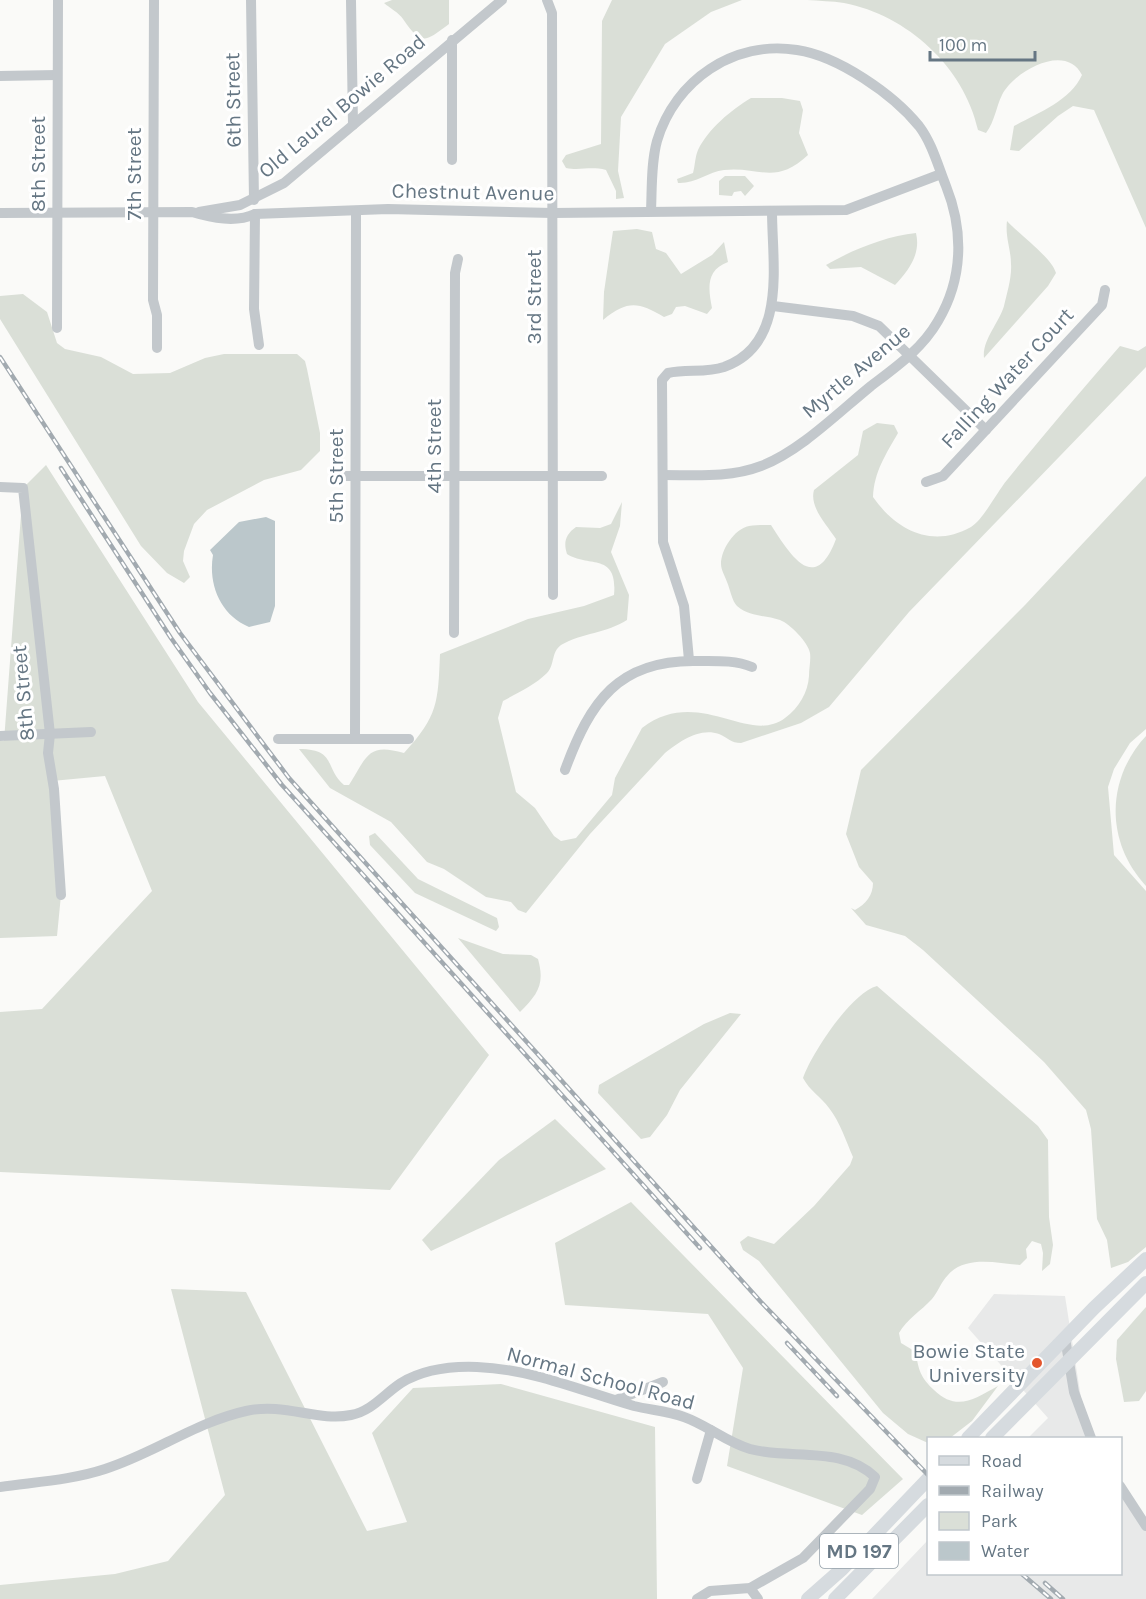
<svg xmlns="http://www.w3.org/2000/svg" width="1146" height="1599" viewBox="0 0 1146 1599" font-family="Karla,sans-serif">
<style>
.built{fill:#e8e9e9}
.green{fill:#dadfd7}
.water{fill:#bbc7cb}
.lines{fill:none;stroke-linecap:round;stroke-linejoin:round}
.minor{stroke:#c3c8cc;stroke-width:10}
.major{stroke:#d6dbdf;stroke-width:14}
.rail-casing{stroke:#a2aab0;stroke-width:4.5}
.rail{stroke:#fff;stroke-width:2;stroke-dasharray:7;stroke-linecap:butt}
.poi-dot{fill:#e4572e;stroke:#fff;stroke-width:2}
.labels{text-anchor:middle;stroke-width:6;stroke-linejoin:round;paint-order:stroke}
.shield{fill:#fff;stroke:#939fa8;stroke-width:1.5}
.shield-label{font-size:20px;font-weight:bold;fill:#657683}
.street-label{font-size:21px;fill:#657683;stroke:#fff}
.poi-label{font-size:21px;fill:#657683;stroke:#fff;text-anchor:end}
</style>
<rect width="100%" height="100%" fill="#fafaf8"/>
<g class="built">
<path d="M994,1294l71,2 16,102 14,40h-67l20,-20 -80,-90z"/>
<path d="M1121,1479l25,40v80h-274l56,-59v34h192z"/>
</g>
<g class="green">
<path d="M392,0h57v24c-25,19 -28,21 -46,-5 -4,-6 -13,-11 -19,-16z"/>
<path d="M612,0h130l-31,12 -46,32 -44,73 -3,54 6,27 -8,1v-8l-10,-21c-16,-4 -26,1 -40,-2l-4,-7 4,-6 35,-11 1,-123z"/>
<path d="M807,0h339v228l-52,-118 -21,-4 -15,10 -39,35 -9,-1 4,-24c24,-13 56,-25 68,-51 -16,-33 -68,-4 -80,20 -6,12 -7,26 -16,38l-8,-3c-14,-63 -71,-115 -134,-127 -12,-2 -25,-2 -37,-3z"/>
<path d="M751,98h31l18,3 3,9 -4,23 9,22c-33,31 -49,11 -84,15 -16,2 -29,14 -46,13l-1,-4 16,-6c2,-7 2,-16 5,-23 10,-21 33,-40 53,-52z"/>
<path d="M725,176h20l9,10 -9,10 -4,-5 -7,1 -2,4 -13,-1v-14z"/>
<path d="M1007,221c13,14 45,37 49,52l-8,13 -64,72c-2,-18 15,-35 20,-52 3,-13 8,-29 7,-42 0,-15 -6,-27 -4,-43z"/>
<path d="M637,229l15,3 4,17 10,4 15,21 31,-19 12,-13 4,20c-22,8 -20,26 -16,46l-5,6 -22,-8 -9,1 -4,7 -8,3c-26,-15 -36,-17 -61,3l1,-28 9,-61z"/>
<path d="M916,233c5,21 -7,37 -21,52l-34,-18 -31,2 -4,-4c26,-15 60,-29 90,-32z"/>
<path d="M23,294l24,18 10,31 8,6 36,8 32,17 37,-1 35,-15 19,-4h73l8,7 2,8 13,64v18l-19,19 -37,10 -57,30 -13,14 -10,27 -1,10 7,16 -6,6 -17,-10 -26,-27 -141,-227v-23z"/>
<path d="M1120,346l18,5 8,-5v21l-237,245 -80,95 -28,16 -60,20c-10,0 -13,-5 -22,-9 -20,-7 -40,8 -54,19l-75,81 -64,79 -8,-3 -7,-8 -25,-5 -42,-28 -17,-7 -36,-40 -61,-34 -31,-39c38,0 25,19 45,36h5c18,-28 18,-43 55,-32 34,-37 34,-50 36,-99l88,-35 56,-13 30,-11c4,-43 -25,-27 -47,-41 -4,-12 -1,-20 9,-27l24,1 11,-4 11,-22 -2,24 -9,26 18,43 -2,25c-20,13 -45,13 -66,25 -10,7 -6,20 -14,28 -12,12 -30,20 -44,28l-5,17 18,74 19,16 19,28 7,5 15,-3 36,-43 3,-17 27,-50c57,-43 106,18 143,-10 14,-10 23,-26 24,-42 0,-8 2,-16 1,-23 -2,-11 -20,-29 -30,-33 -15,-5 -30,-3 -43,-14 -5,-5 -7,-17 -10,-24 -2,-6 -6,-12 -6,-18 0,-14 13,-35 28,-38 7,-1 15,-1 22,-1 20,31 44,70 65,14 -9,-14 -27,-32 -22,-49l44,-35 5,-24 14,-8 17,2 4,8c-12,21 -24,39 -25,64 23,33 59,52 98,30 12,-7 26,-35 36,-47 37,-46 75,-90 113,-134z"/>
<path d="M46,465l152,237 291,353 -99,135 -390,-18v-160l42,-3 110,-118 -47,-115 -53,5 9,114 -4,41 -57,2v-197h4l19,-253z"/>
<path d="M1146,476v253l-16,14 -16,26 -6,18 6,68 32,36v356l-18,15 -17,6 -4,-28 -10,-21 -6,-90 -5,-19 -42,-48 -121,-112 -18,-14 -39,-11 -15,-17 4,2c11,-6 18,-15 18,-27l-14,-16 -13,-33 15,-64 164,-165z"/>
<path d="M1146,736v150c-41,-44 -40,-107 0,-150z"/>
<path d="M375,833l43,46 79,39 2,9 -3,4 -81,-38 -45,-48 -1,-9z"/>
<path d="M458,938l45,16 28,1 7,4c7,25 0,35 -18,53z"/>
<path d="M877,986l161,140 10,14 1,77 4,28 -3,19 -8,7 1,-18 -2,-9 -9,-3 -6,8 1,9 -7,7c-23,-2 -55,-10 -72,10 -7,7 -10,17 -16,24 -11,12 -25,20 -33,34l2,10 15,9c2,18 5,26 18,38 23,22 40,9 64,-4l-26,35 -22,17h-22v5l-20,-9 -25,-21 -124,-152 -16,-11 -3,-8 8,-6 26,8 40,-38 36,-41 3,-8c-7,-16 -13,-35 -24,-49 -8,-11 -19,-17 -26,-30 9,-25 48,-85 74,-92z"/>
<path d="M730,1013l11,1 -61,76 -13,25 -17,22 -9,2 -43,-46 1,-8 105,-61z"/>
<path d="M555,1119l51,50 -175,82 -9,-11 77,-80z"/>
<path d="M631,1202l272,277 -41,36 -135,-49 16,-98 -35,-54 -143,-9 -10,-62z"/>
<path d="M171,1289l75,3 121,239 40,-9 -35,-89 41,-45 88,-4 154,43 2,172h-657v-14l115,-11 53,-13 57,-66z"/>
<path d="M1146,1307v84l-7,10 -15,1 -8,-43 1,-19z"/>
</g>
<path class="water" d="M266,517l9,4v85l-5,16 -21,5c-29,-12 -41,-43 -36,-72l-3,-5 29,-28z"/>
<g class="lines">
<g class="minor">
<path d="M154,0l-1,300 4,15v33"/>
<path d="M251,0l3,200"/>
<path d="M547,0l5,13 1,582"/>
<path d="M351,1l2,124"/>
<path d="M452,40v120"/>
<path d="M0,76l57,-1"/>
<path d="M651,211c1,-23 0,-48 6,-70 18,-61 77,-101 140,-91 41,6 96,44 122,76 13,17 19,40 27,60 18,45 17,93 -8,135 -16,28 -42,46 -67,65 -32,26 -72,66 -110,80 -31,12 -65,9 -98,9"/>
<path d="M199,212l41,-7 44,-22 218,-183"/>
<path d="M0,213l192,-1c20,6 44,11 63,2l133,-5 165,4 293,-3 95,-36"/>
<path d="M255,214l-1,95 5,36"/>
<path d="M773,306l80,10 26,10 107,104"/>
<path d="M57,328l1,-328"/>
<path d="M337,476h265"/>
<path d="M926,482l17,-6 159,-171 3,-15"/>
<path d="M0,487l23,1 27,246 -2,19 6,36 7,106"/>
<path d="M454,633l1,-360 3,-14"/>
<path d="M689,660l-5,-54 -21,-64 -1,-162 6,-7c19,-4 38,0 56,-6 64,-23 48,-103 48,-156"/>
<path d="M0,736l91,-4"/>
<path d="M278,739h131"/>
<path d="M355,739l1,-527"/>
<path d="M565,770c25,-68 53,-111 133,-109 19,0 37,-1 54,6"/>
<path d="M1065,1338l9,54 17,46"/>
<path d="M616,1400l47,-18"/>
<path d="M697,1479l14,-49"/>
<path d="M1120,1486l26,40"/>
<path d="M0,1487c34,-5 72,-7 105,-18 48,-15 91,-47 141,-58 39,-9 71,11 105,4 21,-4 33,-21 50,-32 23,-14 50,-17 76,-16 55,2 105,24 157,39 16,4 34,5 50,11 23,8 42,25 66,32 40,11 92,-4 125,28l-5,12 -67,69 -53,30 -40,3 -13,8"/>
<path d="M750,1588l8,11"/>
</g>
<g class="major">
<path d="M968,1438l126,-130 52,-49"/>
<path d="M992,1438l154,-155"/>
<path d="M808,1599l34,-30 86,-90"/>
<path d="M835,1599l93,-94"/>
</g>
<defs>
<g id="rail">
<path d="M0,357l180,276 109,145 472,524 167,173"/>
<path d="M61,468l110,170 39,55 72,92 418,463"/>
<path d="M787,1343l50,53"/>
<path d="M1022,1574l29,25"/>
<path d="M1045,1583l18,16"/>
</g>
</defs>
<use href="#rail" class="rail-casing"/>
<use href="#rail" class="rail"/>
</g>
<circle class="poi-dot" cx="1037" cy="1363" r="6"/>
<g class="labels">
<rect class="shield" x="820" y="1534" width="78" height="34" rx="4.5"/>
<g class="shield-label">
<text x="859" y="1558">MD 197</text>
</g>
<g class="street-label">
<text transform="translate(233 100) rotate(-91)" y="7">6th Street</text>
<text transform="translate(342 106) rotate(-40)" y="7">Old Laurel Bowie Road</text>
<text transform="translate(38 164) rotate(-90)" y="7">8th Street</text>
<text transform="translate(134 174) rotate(-90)" y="7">7th Street</text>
<text transform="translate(473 192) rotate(1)" y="7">Chestnut Avenue</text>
<text transform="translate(534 297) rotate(-90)" y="7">3rd Street</text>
<text transform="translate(856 371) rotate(-40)" y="7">Myrtle Avenue</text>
<text transform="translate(1007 378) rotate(-47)" y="7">Falling Water Court</text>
<text transform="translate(434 446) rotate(-90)" y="7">4th Street</text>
<text transform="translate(336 476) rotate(-90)" y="7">5th Street</text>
<text transform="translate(23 693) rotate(-95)" y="7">8th Street</text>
<text transform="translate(601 1378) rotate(15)" y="7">Normal School Road</text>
</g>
<g class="poi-label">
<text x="1025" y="1358">Bowie State<tspan x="1025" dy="24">University</tspan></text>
</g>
</g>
<rect x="927" y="1437" width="195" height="138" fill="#ffffff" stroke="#c1c8cd" stroke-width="1.5"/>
<rect x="939" y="1456" width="30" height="9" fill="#d6dbdf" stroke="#c1c8cd" stroke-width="1.5"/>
<text x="981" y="1467" font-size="18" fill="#657683">Road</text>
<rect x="939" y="1486" width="30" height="9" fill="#a2aab0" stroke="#c1c8cd" stroke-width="1.5"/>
<text x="981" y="1497" font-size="18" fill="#657683">Railway</text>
<rect x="939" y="1512" width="30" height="18" fill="#dadfd7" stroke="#c1c8cd" stroke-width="1.5"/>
<text x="981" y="1527" font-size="18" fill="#657683">Park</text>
<rect x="939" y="1542" width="30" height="18" fill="#bbc7cb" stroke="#c1c8cd" stroke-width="1.5"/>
<text x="981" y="1557" font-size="18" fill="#657683">Water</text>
<path d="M930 51v9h105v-9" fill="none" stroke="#657683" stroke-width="3"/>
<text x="939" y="51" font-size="18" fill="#657683" stroke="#ffffff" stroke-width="4.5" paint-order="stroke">100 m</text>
</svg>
